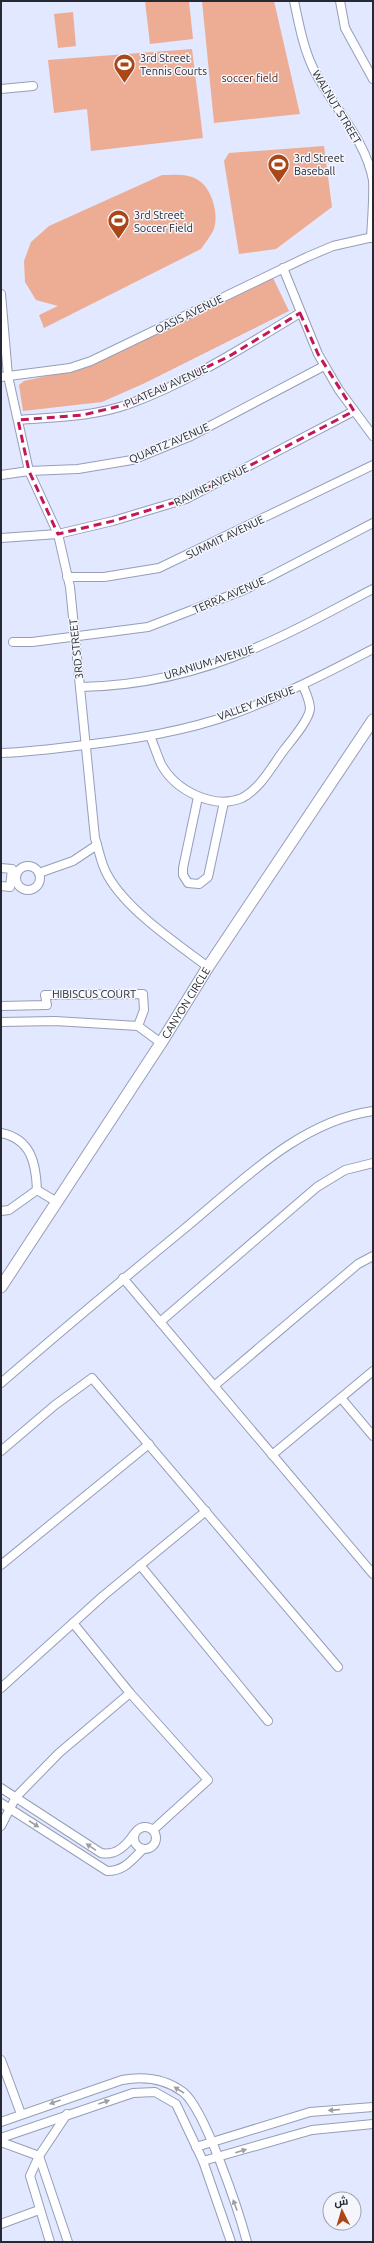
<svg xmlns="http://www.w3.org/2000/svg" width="374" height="2243" viewBox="0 0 374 2243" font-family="Ubuntu,Cairo,sans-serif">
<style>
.green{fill:#edad94}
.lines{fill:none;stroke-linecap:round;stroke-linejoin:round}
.street-casing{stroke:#969eb8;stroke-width:10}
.secondary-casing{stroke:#969eb8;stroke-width:13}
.street{stroke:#fff;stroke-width:8}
.secondary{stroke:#fff;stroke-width:11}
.oneway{fill:#9d9fa3}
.marked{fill:none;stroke:#c2185b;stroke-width:3;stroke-dasharray:8 5;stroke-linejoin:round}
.labels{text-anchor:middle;stroke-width:3;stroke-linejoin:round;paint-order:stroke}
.poi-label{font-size:11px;fill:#262933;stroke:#f4f6fc;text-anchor:start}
.park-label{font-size:11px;fill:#551a00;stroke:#f4f6fc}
.street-label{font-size:11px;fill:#262933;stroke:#f4f6fc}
</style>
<rect width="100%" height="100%" fill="#e1e8ff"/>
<g class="green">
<path d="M145,1h44l4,38 -43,5z"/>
<path d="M202,1h72l26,113 -86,9z"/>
<path d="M73,12l3,34 -18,2 -4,-34z"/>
<path d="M192,49l11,89 -112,13 -4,-42 -33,4 -6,-53z"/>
<path d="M324,146l8,61 -56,42 -37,5 -15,-93 5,-8z"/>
<path d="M162,175c11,0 26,-2 36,5 14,8 22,36 15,51 -3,6 -8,12 -12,18l-157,79 -5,-13 19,-9 -22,-6 -11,-18 -1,-21 7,-19 18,-16z"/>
<path d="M273,278l16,33 -144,72 -43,19 -79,9 -4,-26 5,-4 58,-13z"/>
</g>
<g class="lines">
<defs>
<g id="street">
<path d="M294,1c5,23 9,46 19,67 19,38 52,70 60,112 1,18 -1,40 -2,58"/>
<path d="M340,1l5,27 28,51"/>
<path d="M1,89l32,-3"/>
<path d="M283,268l35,86 21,36 34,46"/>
<path d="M1,294l7,82 21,95 29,63 12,53 25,251c4,12 6,27 13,38 19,34 68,67 100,91"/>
<path d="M1,377l69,-9 21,-7 216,-104 26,-11 40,-9"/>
<path d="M18,420c37,-3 75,-3 111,-16 61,-22 116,-58 171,-91"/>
<path d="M1,475l28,-4 49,-2 54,-9 59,-24 133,-70"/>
<path d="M1,538l57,-4 55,-13 73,-22 168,-88"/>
<path d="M67,577h37l55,-9 214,-103"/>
<path d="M13,642h19l116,-15 96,-37 129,-67"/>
<path d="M80,687c62,-1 125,-16 182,-42 38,-16 74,-37 111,-56"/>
<path d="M150,736c4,9 7,19 11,28 14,26 52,46 81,34 18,-9 30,-32 42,-48 7,-9 25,-30 26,-41 0,-8 -4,-16 -7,-23"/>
<path d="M1,753c29,-1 56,-5 84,-8 50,-6 101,-14 148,-31 49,-18 94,-41 140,-65"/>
<path d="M198,797l-15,71v7l5,8 11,1 9,-7 16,-75"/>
<circle cx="28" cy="878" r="12"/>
<path d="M1,868l11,1 -2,18 -9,-1"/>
<path d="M39,873l34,-12 24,-16"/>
<path d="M1,1006l46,-1 -2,-10 98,-1 1,16 -6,16"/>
<path d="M1,1022l54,-1 83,5 23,17"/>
<path d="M1,1133c30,6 35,30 36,57l20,12"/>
<path d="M1,1211l8,-1 28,-20"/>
<path d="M123,1278l250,296"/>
<path d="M160,1322l157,-135 28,-17 28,-7"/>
<path d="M1,1383c60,-52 121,-103 183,-154 55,-45 115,-108 189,-118"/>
<path d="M214,1386l144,-122 15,-8"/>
<path d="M341,1398l32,38"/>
<path d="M1,1451l54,-46 37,-27 246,289"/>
<path d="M272,1455l101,-84"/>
<path d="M1,1565l148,-121"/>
<path d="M140,1565l128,156"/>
<path d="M73,1623l57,70 78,87 -55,50"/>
<path d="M1,1688l102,-92 103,-85"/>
<path d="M1,1788l100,65c15,3 25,-7 33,-19"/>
<path d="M1,1803l106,68c17,0 24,-10 36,-22"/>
<path d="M1,1826l15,-29 43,-44 71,-60"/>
<circle cx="145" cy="1838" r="11"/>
<path d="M1,2060l20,54"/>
<path d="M1,2122l121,-42c22,-4 42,-2 61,12 22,17 56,120 64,150"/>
<path d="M1,2138l132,-45 22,-1 21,12 27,57 28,81"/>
<path d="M1,2142l38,14 29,86"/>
<path d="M196,2147l114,-35 63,-5"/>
<path d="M203,2161l109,-31 61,-6"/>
<path d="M1,2224l38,-14"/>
<path d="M50,2242l-20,-66 9,-20 28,-42"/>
</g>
<g id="secondary">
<path id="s1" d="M1,1287l160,-244 47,-76 165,-247"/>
</g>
</defs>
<use href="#street" class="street-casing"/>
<use href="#secondary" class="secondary-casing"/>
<use href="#street" class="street"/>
<use href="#secondary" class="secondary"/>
</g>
<defs><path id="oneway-solid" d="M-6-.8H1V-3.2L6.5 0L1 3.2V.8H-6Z"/></defs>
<g class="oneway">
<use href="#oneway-solid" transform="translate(34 1824) rotate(33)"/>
<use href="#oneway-solid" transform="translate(91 1847) rotate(-146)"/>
<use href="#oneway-solid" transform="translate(179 2090) rotate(-148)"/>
<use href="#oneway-solid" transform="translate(55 2102) rotate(160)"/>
<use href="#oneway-solid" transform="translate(104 2102) rotate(-19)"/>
<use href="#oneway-solid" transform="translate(334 2110) rotate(175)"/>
<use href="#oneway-solid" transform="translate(241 2151) rotate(-17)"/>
<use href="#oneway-solid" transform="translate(235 2205) rotate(-110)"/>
</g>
<path class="marked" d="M300,313l18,41 36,57 -168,88 -73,22 -55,13 -29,-63 -11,-51 65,-5 45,-11 100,-47z"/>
<defs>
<symbol id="stadium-pin" viewBox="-11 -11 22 30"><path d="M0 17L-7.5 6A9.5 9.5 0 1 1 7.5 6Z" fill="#ab4616" stroke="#f4f6fc"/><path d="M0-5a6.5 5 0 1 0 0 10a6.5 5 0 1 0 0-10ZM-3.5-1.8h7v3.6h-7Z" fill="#fff"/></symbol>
</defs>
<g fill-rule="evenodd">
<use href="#stadium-pin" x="112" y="52" width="25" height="34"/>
<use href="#stadium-pin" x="266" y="152" width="25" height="34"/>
<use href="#stadium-pin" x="106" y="208" width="25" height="34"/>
</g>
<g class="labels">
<g class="poi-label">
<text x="140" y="62">3rd Street<tspan x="140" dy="13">Tennis Courts</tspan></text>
<text x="294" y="162">3rd Street<tspan x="294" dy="13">Baseball</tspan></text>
<text x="134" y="219">3rd Street<tspan x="134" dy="13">Soccer Field</tspan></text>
</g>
<g class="park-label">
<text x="250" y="82">soccer field</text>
</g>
<g class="street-label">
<text transform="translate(337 107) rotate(59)" y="4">WALNUT STREET</text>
<text transform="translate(189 314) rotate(-26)" y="4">OASIS AVENUE</text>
<text transform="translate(166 386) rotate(-24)" y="4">PLATEAU AVENUE</text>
<text transform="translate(169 443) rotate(-23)" y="4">QUARTZ AVENUE</text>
<text transform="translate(211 485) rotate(-26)" y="4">RAVINE AVENUE</text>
<text transform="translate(225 537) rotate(-26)" y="4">SUMMIT AVENUE</text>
<text transform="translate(229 595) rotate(-23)" y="4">TERRA AVENUE</text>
<text transform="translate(76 649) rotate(-96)" y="4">3RD STREET</text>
<text transform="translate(209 662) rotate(-17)" y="4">URANIUM AVENUE</text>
<text transform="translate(256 703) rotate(-20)" y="4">VALLEY AVENUE</text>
<text x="94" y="998">HIBISCUS COURT</text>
<text dy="4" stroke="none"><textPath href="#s1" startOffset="339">CANYON CIRCLE</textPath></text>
</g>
</g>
<rect width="374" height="2243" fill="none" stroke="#262933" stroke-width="4"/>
<g transform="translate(342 2211) rotate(355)"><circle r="19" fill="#f4f6fc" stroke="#a2a4ac"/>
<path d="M0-3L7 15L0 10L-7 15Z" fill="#ab4616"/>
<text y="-6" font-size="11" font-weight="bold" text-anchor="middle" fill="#262933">ش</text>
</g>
</svg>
